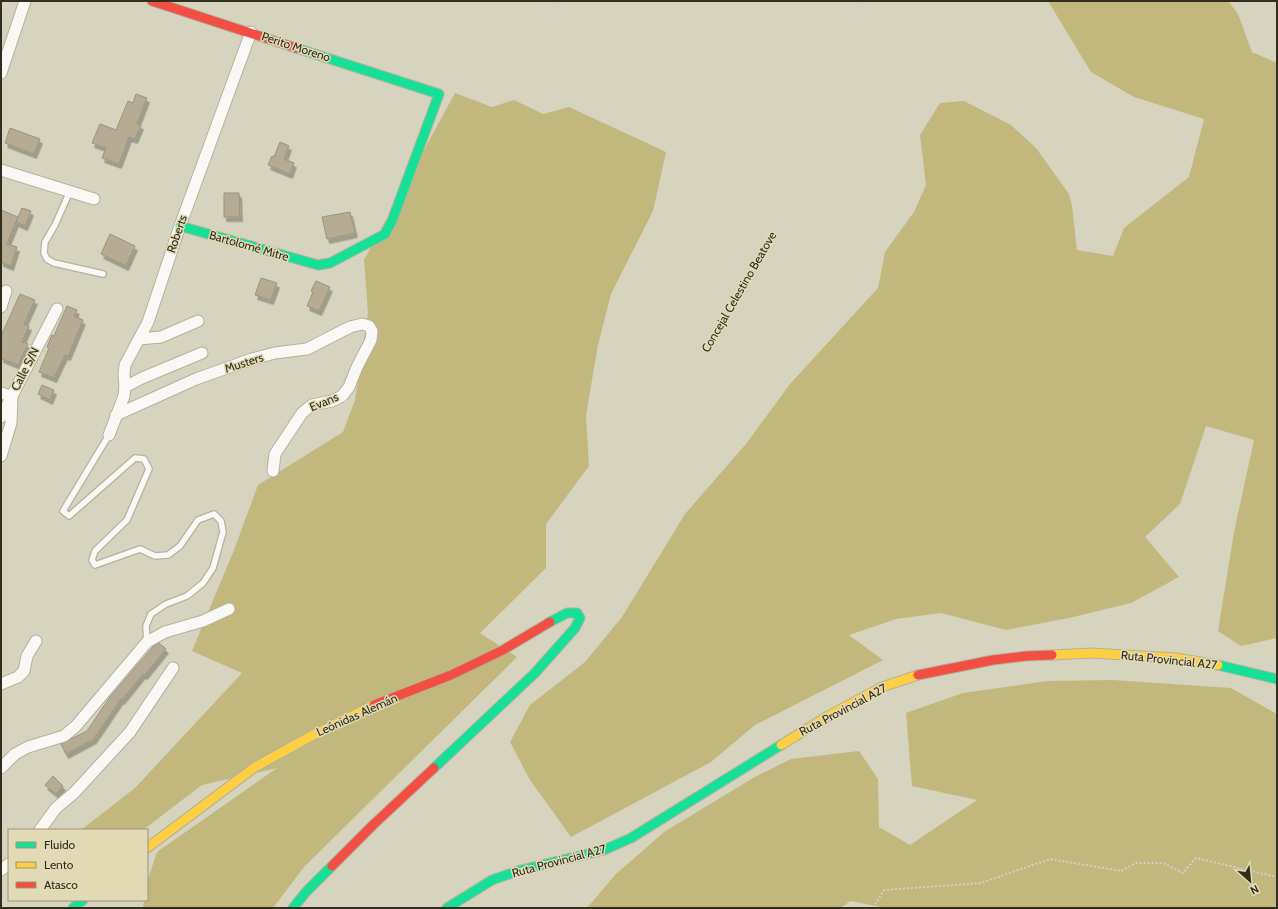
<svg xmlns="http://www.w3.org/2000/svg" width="1278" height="909" viewBox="0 0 1278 909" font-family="Cabin,sans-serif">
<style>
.forest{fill:#c2b87d}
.building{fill:#b6ac93;stroke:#989383;filter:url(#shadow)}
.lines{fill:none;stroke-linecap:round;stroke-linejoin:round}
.lane-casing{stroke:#b3b1a0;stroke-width:8}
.street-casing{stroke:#b3b1a0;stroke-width:13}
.fast-casing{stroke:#b3b1a0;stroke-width:11}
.slow-casing{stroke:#b3b1a0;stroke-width:11}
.jam-casing{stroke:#b3b1a0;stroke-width:11}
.path{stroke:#d2d0ca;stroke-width:2;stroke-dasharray:2 2;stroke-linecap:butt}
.lane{stroke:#f9f8f5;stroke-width:5.5}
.street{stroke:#f9f8f5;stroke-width:11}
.fast{stroke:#16e098;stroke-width:9}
.slow{stroke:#ffcf43;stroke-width:9}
.jam{stroke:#f24e42;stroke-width:9}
.labels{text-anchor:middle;stroke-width:3;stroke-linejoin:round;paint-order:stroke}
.street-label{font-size:12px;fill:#312e1f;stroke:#e1dab4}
</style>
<defs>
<filter id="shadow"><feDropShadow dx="2.5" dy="4.5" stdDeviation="0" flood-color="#0004"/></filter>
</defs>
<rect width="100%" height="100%" fill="#d6d3be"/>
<g class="forest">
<path d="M1048,1h180l10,13 14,38 25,11v575l-36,8 -23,-15 16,-99 20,-92 -48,-14 -26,78 -35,33 34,40 -48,26 -62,15 -63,12 -65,-17 -45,6 -47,16 34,25 -128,65 -44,37 -140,75 -41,-57 -20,-38 20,-37 55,-43 37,-45 63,-103 61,-70 44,-60 88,-96 7,-36 29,-40 12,-27 -6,-50 20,-32 24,-2 47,24 25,23 33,46 3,12 5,44 36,6 11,-28 65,-51 15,-58 -70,-22 -43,-25z"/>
<path d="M455,93l37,14 22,-7 29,14 26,-7 97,45 -13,59 -42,83 -13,51 -12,70 3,51 -43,58v44l-66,65 37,24 -213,210 -31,41h-130l1,-8h3v-18l10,-30 120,-84 -75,17 -59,45h-62l54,-42 107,-115 -50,-22 42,-101 24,-65 85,-53 12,-32 13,-87 -4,-53z"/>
<path d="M1113,680l118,8 46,26v194h-391l-36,-7 -9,7h-254l28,-33 49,-43 89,-54 38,-19 68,-8 19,28 1,48 31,18 67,-45 -65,-14 -6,-73 57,-20 84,-12z"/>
</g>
<g class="building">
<path d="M136,94l11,4 -10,26 4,1 -6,14 -6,-2 -10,27 -17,-6 4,-10 -14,-5 8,-19 16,6 12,-29 5,2z"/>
<path d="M10,128l30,11 -6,15 -29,-11z"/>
<path d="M280,142l9,4 -5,13 10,4 -4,11 -22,-9 4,-9 2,1z"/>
<path d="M224,193h15l1,24h-16z"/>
<path d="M22,208l9,3 -6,15 -9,-4z"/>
<path d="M1,210l17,7 -11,27 10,3 -6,19 -10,-4z"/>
<path d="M350,212l5,21 -28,6 -5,-22z"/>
<path d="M110,234l25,12 -9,20 -25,-12z"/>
<path d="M261,278l16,5 -6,17 -16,-5z"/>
<path d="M316,281l14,6 -11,24 -12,-5 6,-14 -2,-1z"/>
<path d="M20,294l15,6 -11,24 5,2 -7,16 6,2 -10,21 -17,-7v-22z"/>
<path d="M67,306l10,4 -3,6 9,4 -15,36 -3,-1 -11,23 -15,-6 10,-24 -2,-1 5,-12 2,1z"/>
<path d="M42,385l12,5 -4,10 -12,-6z"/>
<path d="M159,643l7,6 -21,26 -2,-1 -21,26 -1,-1 -27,40 -28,15 -5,-10 26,-13 23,-34 43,-50z"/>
<path d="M53,776l10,10 -7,8 -11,-9z"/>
</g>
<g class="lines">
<defs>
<g id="lane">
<path d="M70,191l-15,34 -10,17 -1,11 3,6 7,4 49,11"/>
<path d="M109,435l-46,76 6,5 66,-58 9,1 5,10 -22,51 -32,31 -3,9 3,5 45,-16 15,7 13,-1 12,-9 18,-26 16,-6 7,7 2,11 -10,36 -10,15 -16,13 -21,8 -15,10 -5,12 1,16"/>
</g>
<g id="street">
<path d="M1,73l24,-72"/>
<path d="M1,170l93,29"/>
<path d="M1,307l5,-16"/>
<path d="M139,339l22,-2 37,-16"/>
<path d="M125,387l17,-9 60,-25"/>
<path d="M1,393l11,3 -11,21"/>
<path d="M116,415l80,-36 56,-20 23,-6 32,-4 43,-22 12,-3 7,2 3,5 -1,9 -14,27 -8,20 -7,9 -10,5 -20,4 -10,8 -27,41 -2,17"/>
<path d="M109,435l15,-39 1,-9 -1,-13 1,-9 23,-43 32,-96 71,-194"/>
<path d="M1,456l10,-33 1,-27 45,-87"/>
<path d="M1,684l17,-7 6,-6 3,-15 9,-15"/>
<path d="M1,768l14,-14 13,-7 36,-11 12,-10 71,-84 18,-10 38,-11 26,-12"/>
<path d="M40,830l16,-22 18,-15 56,-61 43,-64"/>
<path d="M1,870l8,-6"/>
</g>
<g id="fast">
<path d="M180,226l138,39 12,-2 55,-29 7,-13 47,-127 -143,-46"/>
<path d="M1218,665l59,14"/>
<path d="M434,768l101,-95 40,-45 5,-10 -3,-5h-10l-17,9"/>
<path d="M73,908l10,-8"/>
<path d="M293,908l13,-16 26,-26"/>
<path d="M447,908l45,-28 29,-10 83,-20 27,-12 150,-93"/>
</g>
<g id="slow">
<path d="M1052,655l40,-2 84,5 42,7"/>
<path d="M781,745l47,-29 54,-29 36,-12"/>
<path d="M147,848l108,-81 58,-32 61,-30"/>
</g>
<g id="jam">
<path d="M152,1l144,47"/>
<path d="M918,675l75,-15 33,-4 26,-1"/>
<path d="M374,705l77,-30 52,-25 47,-28"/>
<path d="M332,866l41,-41 61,-57"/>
</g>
</defs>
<use href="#lane" class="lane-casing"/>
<use href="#street" class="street-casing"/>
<use href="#fast" class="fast-casing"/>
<use href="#slow" class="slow-casing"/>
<use href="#jam" class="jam-casing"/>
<g class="path">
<path d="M448,86l33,-29 36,-20 31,-23 11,-13"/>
<path d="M590,609l11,-10 16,-21 35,-77 53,-153 79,-135 80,-212"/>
<path d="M873,908l11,-18 97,-7 69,-24 71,12 15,-8h27l20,10 13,-15 81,19"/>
</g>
<use href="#lane" class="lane"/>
<use href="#street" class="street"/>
<use href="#fast" class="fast"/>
<use href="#slow" class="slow"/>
<use href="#jam" class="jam"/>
</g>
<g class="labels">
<g class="street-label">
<text transform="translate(296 47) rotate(18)" y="4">Perito Moreno</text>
<text transform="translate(177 234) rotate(-71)" y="4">Roberts</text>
<text transform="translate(249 246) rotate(16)" y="4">Bartolomé Mitre</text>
<text transform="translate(739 292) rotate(-60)" y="4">Concejal Celestino Beatove</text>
<text transform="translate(244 363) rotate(-18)" y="4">Musters</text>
<text transform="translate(25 369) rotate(-63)" y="4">Calle S/N</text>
<text transform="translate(324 402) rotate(-23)" y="4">Evans</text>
<text transform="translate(1169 660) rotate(6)" y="4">Ruta Provincial A27</text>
<text transform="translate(843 710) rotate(-28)" y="4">Ruta Provincial A27</text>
<text transform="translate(357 715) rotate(-24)" y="4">Leónidas Alemán</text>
<text transform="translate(559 861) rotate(-15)" y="4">Ruta Provincial A27</text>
</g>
</g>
<rect width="1278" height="909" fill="none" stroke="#312e1f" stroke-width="4"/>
<rect x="8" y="829" width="140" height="72" fill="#e1dab4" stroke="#9b9578"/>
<rect x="16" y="842" width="20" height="6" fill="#16e098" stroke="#9b9578"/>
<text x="44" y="849" font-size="12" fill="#312e1f">Fluido</text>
<rect x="16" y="862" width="20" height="6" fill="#ffcf43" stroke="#9b9578"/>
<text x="44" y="869" font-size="12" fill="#312e1f">Lento</text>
<rect x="16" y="882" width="20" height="6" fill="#f24e42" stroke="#9b9578"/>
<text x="44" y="889" font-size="12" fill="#312e1f">Atasco</text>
<g transform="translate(1250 881) rotate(153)" stroke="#e1dab4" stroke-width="3" paint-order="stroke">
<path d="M0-3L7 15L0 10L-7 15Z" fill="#312e1f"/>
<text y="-6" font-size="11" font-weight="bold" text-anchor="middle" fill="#312e1f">N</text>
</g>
</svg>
